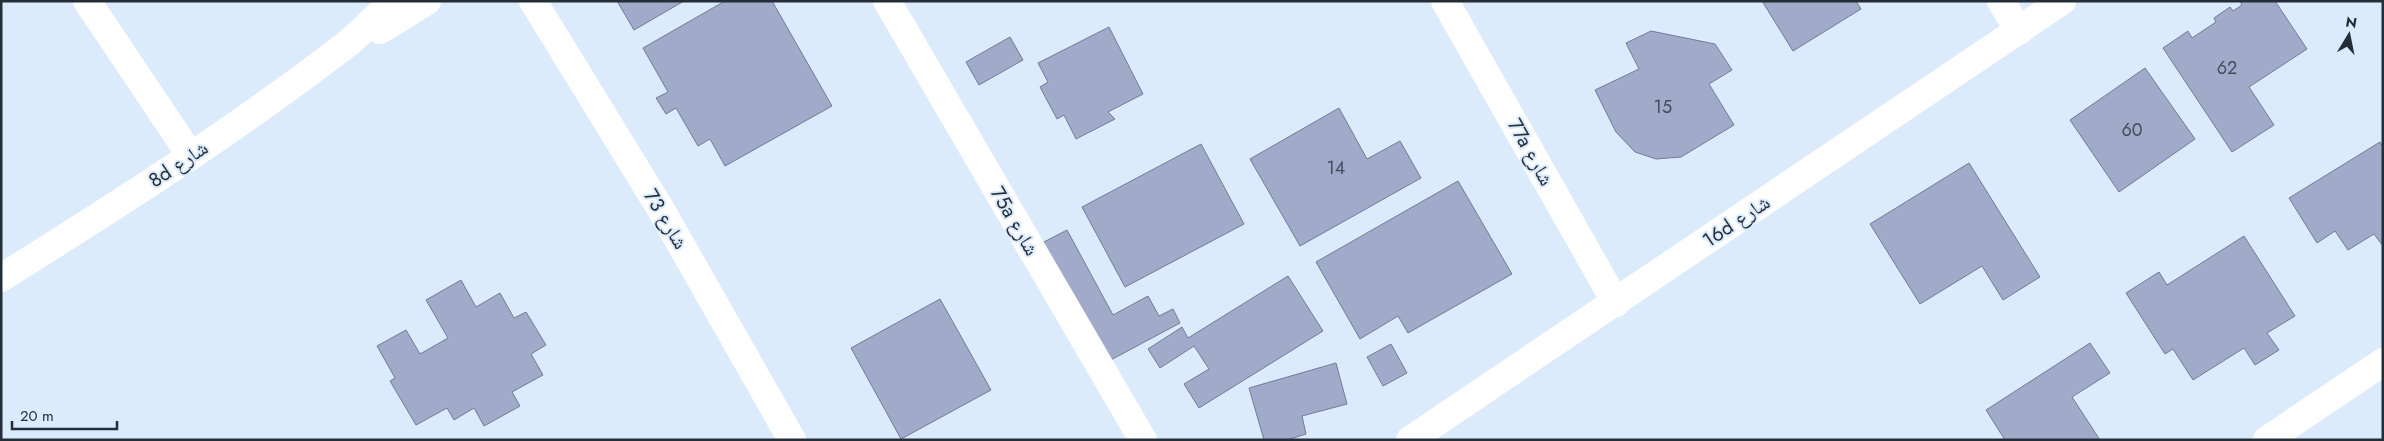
<svg xmlns="http://www.w3.org/2000/svg" width="2384" height="441" viewBox="0 0 2384 441" font-family="Jost,'Noto Naskh Arabic',sans-serif">
<style>
.building{fill:#a1aac9;stroke:#727a97}
.lines{fill:none;stroke-linecap:round;stroke-linejoin:round}
.minor{stroke:#fff;stroke-width:28}
.labels{text-anchor:middle;stroke-width:4;stroke-linejoin:round;paint-order:stroke}
.number-label{font-size:18px;fill:#434d5c}
.street-label{font-size:20px;fill:#242e38;stroke:#dcebfc}
</style>
<rect width="100%" height="100%" fill="#dcebfc"/>
<g class="building">
<path d="M617,1h67l-50,29z"/>
<path d="M725,1h47l60,105 -107,60 -15,-27 -12,7 -22,-38 -10,6 -10,-16 12,-6 -25,-44z"/>
<path d="M1762,1h94l5,8 -68,42z"/>
<path d="M2275,1l32,48 -58,38 25,38 -42,27 -69,-104 25,-17 4,7 24,-16 -2,-4 16,-11 3,4 9,-6 -2,-4z"/>
<path d="M1109,27l34,67 -35,18 7,7 -39,20 -12,-24 -7,4 -17,-32 8,-5 -10,-19z"/>
<path d="M1651,31l64,13 17,26 -23,14 25,41 -53,32 -25,2 -21,-7 -19,-20 -21,-42 44,-21 -13,-26z"/>
<path d="M1010,37l13,23 -44,25 -13,-23z"/>
<path d="M2145,68l50,71 -76,53 -49,-72z"/>
<path d="M1339,108l28,51 33,-18 21,37 -121,68 -50,-87z"/>
<path d="M2380,142l3,5v99l-9,-12 -26,16 -13,-19 -18,12 -28,-45z"/>
<path d="M1201,144l43,80 -119,63 -43,-80z"/>
<path d="M1969,163l71,114 -37,23 -21,-34 -62,38 -50,-80z"/>
<path d="M1458,181l54,93 -104,59 -10,-17 -38,23 -44,-77z"/>
<path d="M1067,230l46,85 35,-19 11,20 14,-7 7,14 -73,39 -65,-119z"/>
<path d="M2244,236l51,80 -28,17 12,17 -24,15 -11,-17 -51,32 -20,-31 -8,5 -39,-61 33,-21 8,13z"/>
<path d="M1288,276l35,55 -124,77 -15,-24 25,-15 -15,-23 -34,22 -12,-19 34,-22 6,11z"/>
<path d="M461,280l15,27 24,-14 14,25 12,-6 20,33 -15,9 12,21 -31,17 8,14 -36,20 -10,-18 -20,12 -7,-12 -31,17 -26,-44 5,-3 -18,-32 29,-16 14,24 28,-16 -22,-38z"/>
<path d="M940,299l51,91 -90,49 -50,-91z"/>
<path d="M2090,343l20,30 -38,24 28,43h-95l-19,-30z"/>
<path d="M1391,344l16,29 -24,13 -16,-29z"/>
<path d="M1336,363l11,41 -45,12 4,18 -19,6h-23l-15,-52z"/>
</g>
<g class="lines">
<g class="minor">
<path d="M87,1l104,155"/>
<path d="M533,1l127,207 132,232"/>
<path d="M887,1l256,439"/>
<path d="M1445,1l171,302"/>
<path d="M2001,1l18,30"/>
<path d="M380,30l47,-29"/>
<path d="M1,278c118,-74 236,-149 346,-234 17,-13 30,-30 48,-43"/>
<path d="M1410,440l652,-439"/>
<path d="M2267,440l116,-78"/>
</g>
</g>
<g class="labels">
<g class="number-label">
<text x="2227" y="74">62</text>
<text x="1663" y="113">15</text>
<text x="2132" y="136">60</text>
<text x="1336" y="174">14</text>
</g>
<g class="street-label">
<text transform="translate(1531 152) rotate(61)" y="7">77a شارع</text>
<text transform="translate(178 164) rotate(-34)" y="7">8d شارع</text>
<text transform="translate(666 219) rotate(59)" y="7">شارع 73</text>
<text transform="translate(1015 221) rotate(60)" y="7">75a شارع</text>
<text transform="translate(1736 221) rotate(-34)" y="7">16d شارع</text>
</g>
</g>
<rect width="2384" height="441" fill="none" stroke="#242e38" stroke-width="5"/>
<g transform="translate(2349 35) rotate(10)" stroke="#dcebfc" stroke-width="4" paint-order="stroke">
<path d="M0-4L9 19L0 12L-9 19Z" fill="#242e38"/>
<text y="-8" font-size="14" font-weight="bold" text-anchor="middle" fill="#242e38">N</text>
</g>
<path d="M12 421v8h105v-8" fill="none" stroke="#242e38" stroke-width="2.5"/>
<text x="20" y="421" font-size="15" fill="#242e38" stroke="#dcebfc" stroke-width="4" paint-order="stroke">20 m</text>
</svg>
